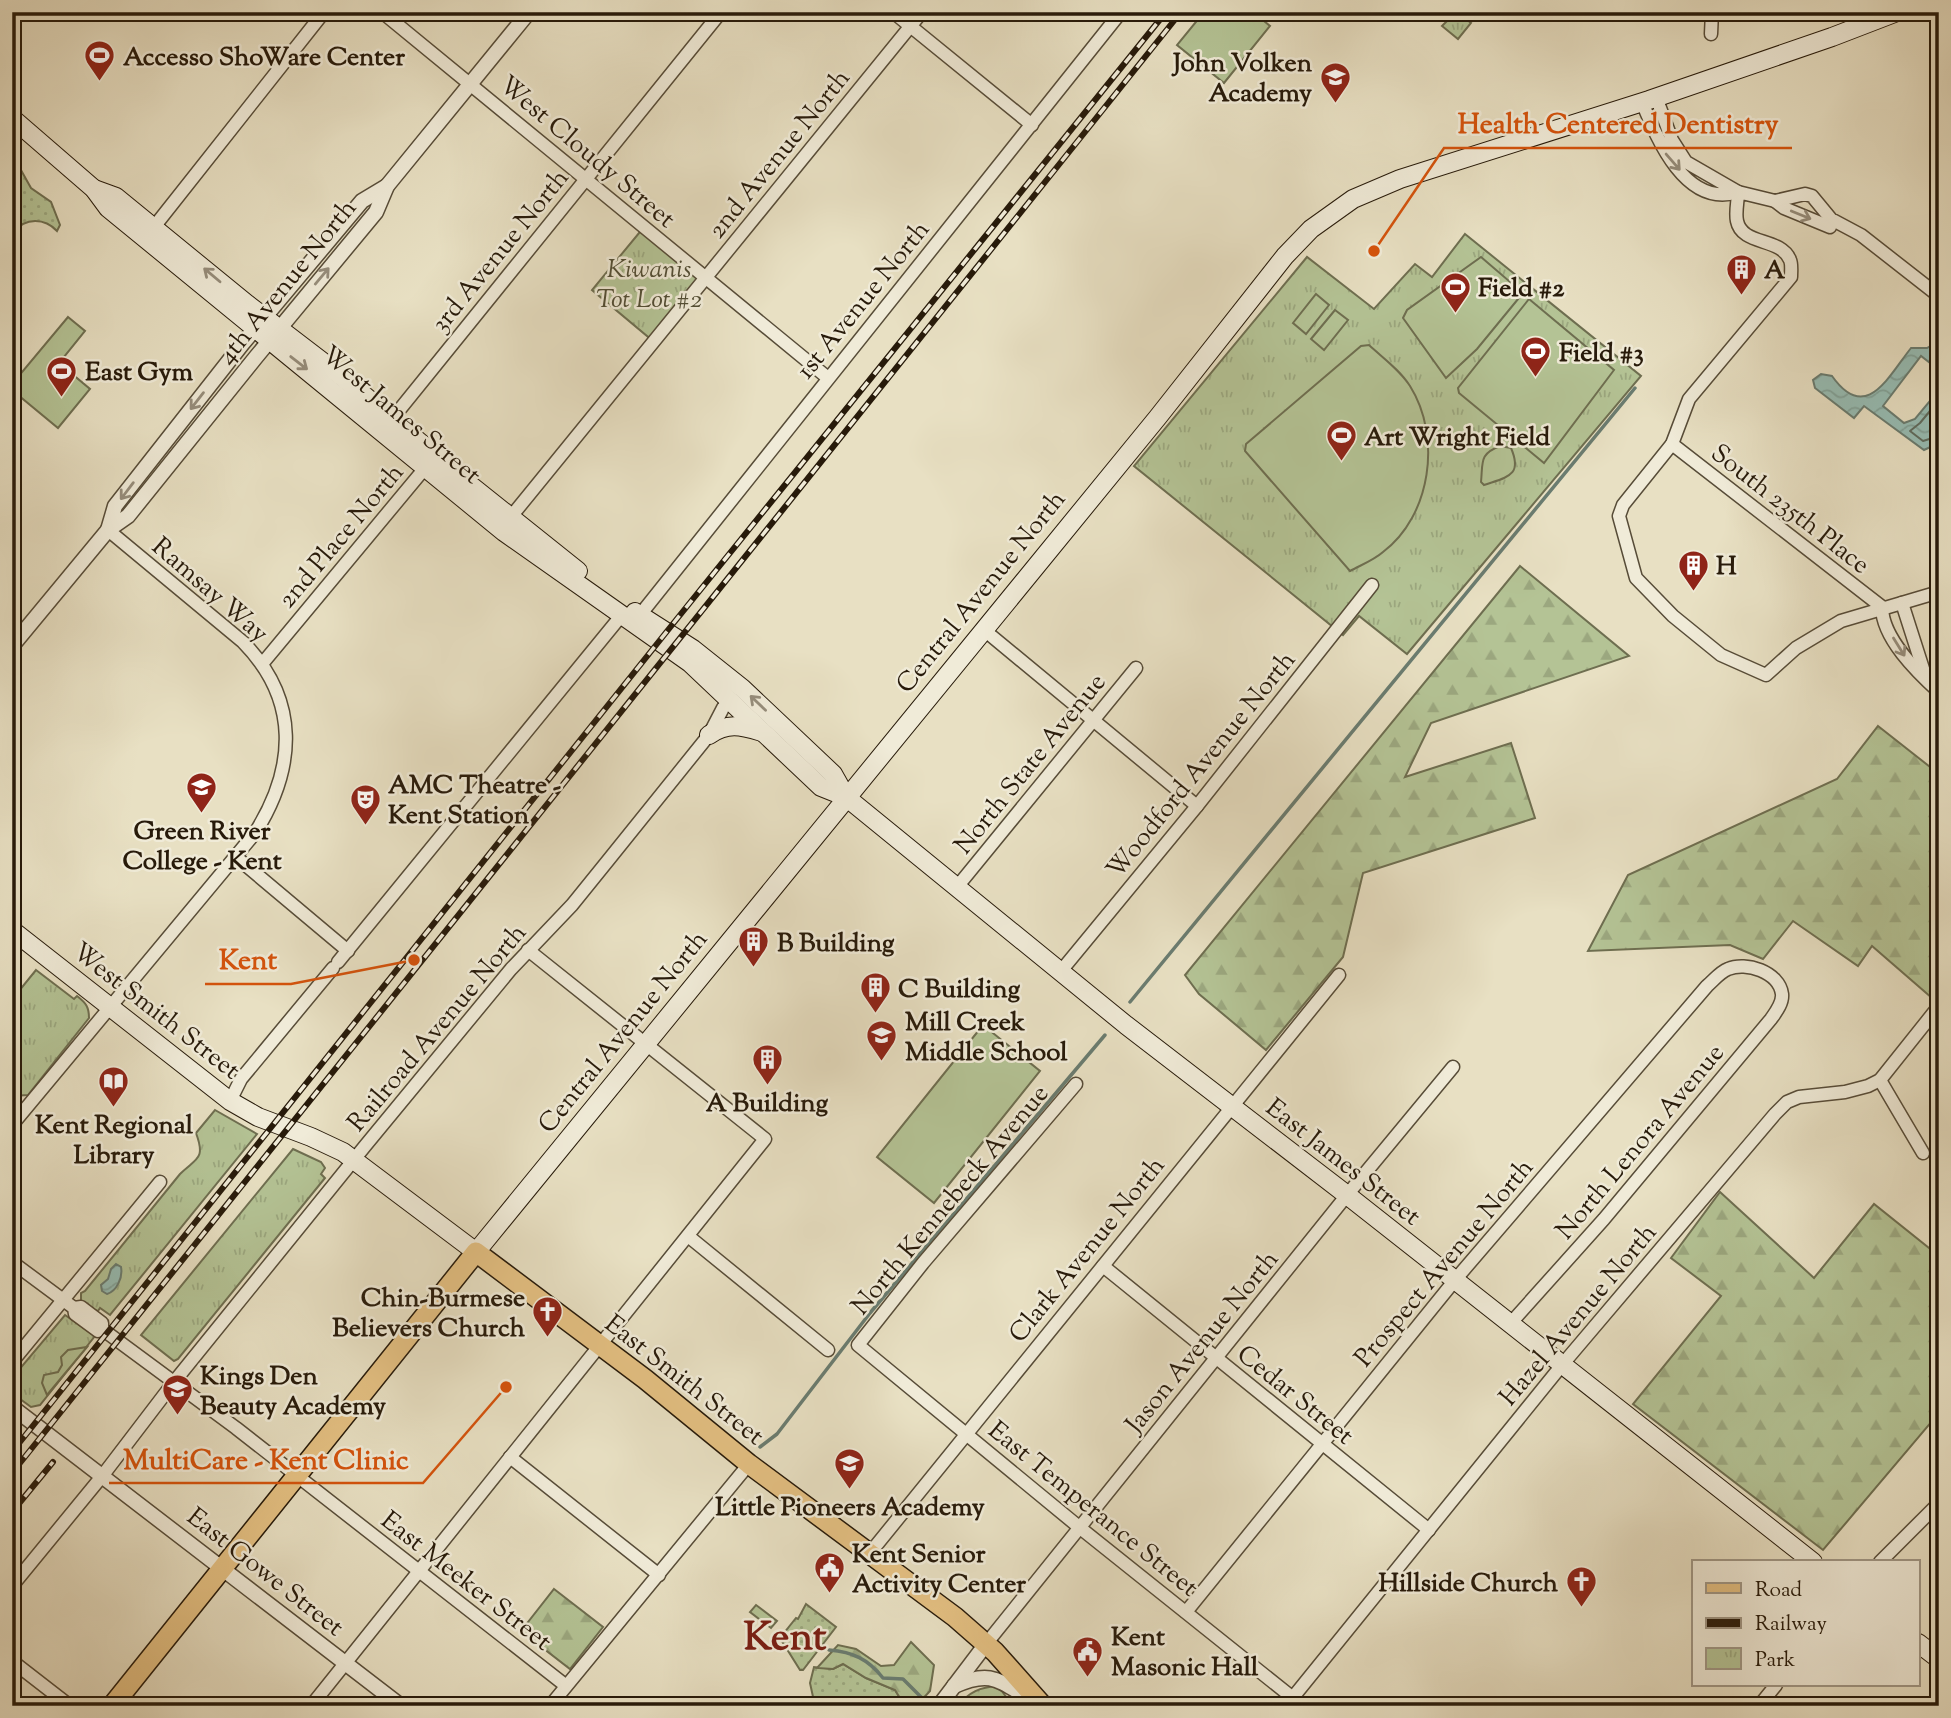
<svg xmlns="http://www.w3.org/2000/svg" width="1951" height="1718" viewBox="0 0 1951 1718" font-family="'Sorts Mill Goudy',serif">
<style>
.grass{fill:url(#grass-dots);stroke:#6e6e50;stroke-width:2}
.forest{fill:url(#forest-firs);stroke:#6e6e50;stroke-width:2}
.park{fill:url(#park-tufts);stroke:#6e6e50;stroke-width:2}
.garden{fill:#b4c395;stroke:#6e6e50;stroke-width:2}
.water{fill:url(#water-waves);stroke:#6a7c70;stroke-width:2}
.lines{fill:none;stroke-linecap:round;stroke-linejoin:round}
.shore{stroke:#5f6c5f;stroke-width:2}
.stream{stroke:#6a7c70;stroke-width:3.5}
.minor-casing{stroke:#574c38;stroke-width:15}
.tertiary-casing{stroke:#574c38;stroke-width:17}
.secondary-casing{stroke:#271a0a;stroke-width:20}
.primary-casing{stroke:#271a0a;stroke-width:22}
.minor{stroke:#f0ebd8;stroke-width:12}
.tertiary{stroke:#f0ebd8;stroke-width:14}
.secondary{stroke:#f0ebd8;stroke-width:18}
.primary{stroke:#e4c082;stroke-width:19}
.rail-casing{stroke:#271a0a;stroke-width:6}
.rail{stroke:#f0ebd8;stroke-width:3.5;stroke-dasharray:10;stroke-linecap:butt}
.oneway{stroke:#968d7b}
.labels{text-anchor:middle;stroke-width:5;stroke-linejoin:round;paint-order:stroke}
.poi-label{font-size:26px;font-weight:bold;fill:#271a0a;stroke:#f0ebd8;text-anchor:start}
.street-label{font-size:26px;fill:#271a0a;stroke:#f0ebd8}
.park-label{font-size:26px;font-style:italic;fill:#514d34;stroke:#f0ebd8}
.town-label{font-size:40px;font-weight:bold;fill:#7a1f14;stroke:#f0ebd8}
.leader{fill:none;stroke:#d5530c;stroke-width:2.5}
.callout-dot{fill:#d5530c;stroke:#f0ebd8;stroke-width:2.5}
.callout-label{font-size:28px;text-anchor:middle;font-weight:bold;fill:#d5530c;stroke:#f0ebd8;stroke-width:5;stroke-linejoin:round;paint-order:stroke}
</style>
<defs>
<pattern id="grass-dots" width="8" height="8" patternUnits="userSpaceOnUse" patternTransform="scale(1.75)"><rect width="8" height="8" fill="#b4c395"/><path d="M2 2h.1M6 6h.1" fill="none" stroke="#9ba77f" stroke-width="1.8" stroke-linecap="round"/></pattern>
<pattern id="forest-firs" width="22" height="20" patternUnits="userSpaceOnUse" patternTransform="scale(1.75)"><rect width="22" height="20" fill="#b4c395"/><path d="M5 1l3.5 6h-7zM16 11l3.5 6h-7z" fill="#9ba77f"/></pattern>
<pattern id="park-tufts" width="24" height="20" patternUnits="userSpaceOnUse" patternTransform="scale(1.75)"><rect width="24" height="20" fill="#b4c395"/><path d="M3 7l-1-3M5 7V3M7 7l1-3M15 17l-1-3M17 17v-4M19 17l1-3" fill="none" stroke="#9ba77f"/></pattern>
<pattern id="water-waves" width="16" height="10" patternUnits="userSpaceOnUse" patternTransform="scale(1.75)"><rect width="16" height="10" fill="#97bdb4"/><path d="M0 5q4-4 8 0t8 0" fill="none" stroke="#82a299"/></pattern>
</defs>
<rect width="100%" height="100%" fill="#e8e0c3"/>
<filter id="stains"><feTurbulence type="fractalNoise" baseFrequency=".00286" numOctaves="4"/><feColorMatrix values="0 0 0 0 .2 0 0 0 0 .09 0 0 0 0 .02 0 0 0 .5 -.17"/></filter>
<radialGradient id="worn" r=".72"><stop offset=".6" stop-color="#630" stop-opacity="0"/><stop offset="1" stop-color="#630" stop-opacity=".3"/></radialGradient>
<g class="grass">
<path d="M12,154l19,34 20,14 9,23 -3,6c-12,-13 -32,-14 -43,1l-2,-2z"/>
<path d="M806,1604l30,23 -33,43h-3l-20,-32 16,-20 2,1z"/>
<path d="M843,1664l23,14 29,12 10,16h-90l-5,-23 4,-16 19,2z"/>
</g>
<g class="forest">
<path d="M1520,566l109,90 -198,67 -26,54 106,-34 24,75 -172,55 -20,84 -77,93 -67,-56 -14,-19z"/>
<path d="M1878,726l61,48v220l-7,4 -60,-52 -14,20 -65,-45 -30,38 -33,-14 -142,6 40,-76 209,-96z"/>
<path d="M1720,1192l94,86 60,-74 65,52v157l-116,137 -190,-146 88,-108 -50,-38z"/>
<path d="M554,1589l49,38 -33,42 -49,-38z"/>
<path d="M911,1642l23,23 -4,26 -14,15h-11l-10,-16 -29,-12 -23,-14 -10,5 -16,-1 21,-23 18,4 25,17 13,-1z"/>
</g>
<g class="park">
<path d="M1459,13l12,10 -13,16 -16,-13 11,-11z"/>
<path d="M644,227l61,50 -52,64 -61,-51z"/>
<path d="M1465,234l176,142 -234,278 -48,-38 -16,19 -209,-169 173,-209 67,52 41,-45 17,13z"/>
<path d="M36,970l38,29 3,-3c9,7 12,11 12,22l-61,77 -16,1v-102l3,2z"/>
<path d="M215,1110l42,24 -147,181 -10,-7 -2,3 -10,-2 -7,-7v-9l4,-2 95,-117c16,-16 26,-14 16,-41z"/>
<path d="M293,1149l28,13 4,6 -4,6 4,4 -147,181 -4,2 -33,-26z"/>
<path d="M65,1315l30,21 -55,69 -9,2 -19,-14v-15z"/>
<path d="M998,1686l15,20h-55c11,-14 22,-19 40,-20z"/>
</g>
<g class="garden">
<path d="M1204,12h49l17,14 -46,57 -47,-38z"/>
<path d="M1481,257l42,36 -46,56 -31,29 -43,-60 4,-8z"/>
<path d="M1316,294l13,11 -23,29 -13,-11z"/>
<path d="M1529,299l85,71 -70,93 -85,-70 -1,-5z"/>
<path d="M1335,310l13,10 -24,30 -13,-11z"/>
<path d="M68,317l17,14 -26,32 31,26 -32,39 -46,-38v-6z"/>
<path d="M1369,345c14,13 31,25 41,41 32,51 21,130 -27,166 -9,8 -22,13 -33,19l-105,-120 1,-7 115,-98z"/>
<path d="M1500,446l11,2c12,28 -4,29 -27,37l-3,-3c2,-20 -2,-28 19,-36z"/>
<path d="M983,1025l57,46 -106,132 -57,-46z"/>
<path d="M87,1347l-40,48 -5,-12 2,-8 14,-3 4,-7 -1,-8 7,-7z"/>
<path d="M756,1605l21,16 -6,7 -21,-16z"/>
</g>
<g class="water">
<path d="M1939,341v29l-18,-14 -38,50 21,17 11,-4 24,-29v53l-15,7 -60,-44 -10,12 -39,-30 -2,-8 8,-6 11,2c34,48 56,1 79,-28h16z"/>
<path d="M116,1264l5,3c2,10 -4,24 -14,27l-5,-3 -1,-6 7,-6 3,-10z"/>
</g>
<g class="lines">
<path class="shore" d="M1939,400l-19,23 -10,8 13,10 16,-5"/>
<g class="stream">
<path d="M1130,1002l505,-614"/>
<path d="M760,1447l17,-13 93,-121 235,-278"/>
<path d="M829,1650c24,2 39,9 54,28l20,1 18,18"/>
</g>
<defs>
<g id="minor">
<path d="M382,12l446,366"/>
<path d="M893,12l139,113"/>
<path d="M1711,34l1,-22"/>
<path d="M1642,102c16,39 44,106 96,90l-52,-30 -14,-22 -16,-43"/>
<path d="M1775,201l9,7 46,19"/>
<path d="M154,227l170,-215"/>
<path d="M1939,296l-78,-61 -30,-16 -19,-23 -7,-2 -30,7 -37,-9c0,9 -3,20 -1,29 5,25 44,16 53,39 2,4 1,12 1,17l-102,122 -17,45 -49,61 -4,11 17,62 37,38 48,39 45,20 30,-27 45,-27 98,-29"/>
<path d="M392,419l329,-407"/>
<path d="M1672,444l210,163c0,31 35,65 57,85"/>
<path d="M510,518l412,-506"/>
<path d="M1902,603l24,75"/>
<path d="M640,615l481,-603"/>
<path d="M983,629l214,177"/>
<path d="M262,664l163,-196"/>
<path d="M236,857l112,94"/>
<path d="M957,887l179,-219"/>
<path d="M338,962l283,-346"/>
<path d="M1061,971l136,-165 175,-221"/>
<path d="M1880,1080l43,73"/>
<path d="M1076,1084l-153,179 -65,82 221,182 224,179"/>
<path d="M230,1101l11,-22 92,-111"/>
<path d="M12,1125l243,-292c41,-65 45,-133 -12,-191l-135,-112"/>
<path d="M688,1236l140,114"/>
<path d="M12,1262l62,46 1,6 23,17 4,-2 134,99 329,257"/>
<path d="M1103,1266l326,264"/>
<path d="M74,1308l7,-1 21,16v6"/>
<path d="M12,1362l148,-180"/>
<path d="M510,1457l149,118"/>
<path d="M870,1553l469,-578"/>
<path d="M1880,1562l59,-59"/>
<path d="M12,1586l91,-111 71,-93 191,-236 146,-177 61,-64 38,-47 99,-123 14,-27 7,-8"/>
<path d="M1186,1612l269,-332 252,-294c7,-6 13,-14 21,-17 18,-8 51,3 54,25 1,9 -6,18 -11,25l-167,200 -94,105"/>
<path d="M986,1644l361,-449 106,-128"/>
<path d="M12,1661l58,45"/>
<path d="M311,1706l454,-567 -237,-189"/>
<path d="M550,1706l199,-242"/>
<path d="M1286,1706l276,-341 213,-251 12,-12 12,-5 46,-5 23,-6 12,-6 59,-74"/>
<path d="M1759,1706l17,-21"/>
</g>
<g id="tertiary">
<path d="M108,530l7,-24 128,-163 119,-142 25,-15"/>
<path d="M12,646l96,-116 20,-14 128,-159 120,-145 11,-26 142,-174"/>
<path d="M12,1407l389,299"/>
<path d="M954,1686c38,-17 45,-5 78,14"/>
<path d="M939,1706l47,-62"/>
</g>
<g id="secondary">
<path d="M12,118l82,71 14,19 396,324 186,131 131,124 25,10 280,228 221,170 466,367"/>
<path d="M94,189l22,8 131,107 94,72 128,108 109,87"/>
<path d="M635,612l58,37 49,39 91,86 13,23"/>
<path d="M709,735c19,-13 32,-9 53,-3"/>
<path d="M12,930l218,171 28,16 53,20 32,15 133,100 682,-835 127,-161 26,-27 42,-30 47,-20 249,-79 183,-63 65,-25"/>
<path d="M1918,1643l21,16"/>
</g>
<path id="primary" d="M112,1706l364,-454 169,127 104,85 206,153 40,35 48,54"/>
</defs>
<use href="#minor" class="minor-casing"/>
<use href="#tertiary" class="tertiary-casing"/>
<use href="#secondary" class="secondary-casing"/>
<use href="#primary" class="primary-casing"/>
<use href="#minor" class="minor"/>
<use href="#tertiary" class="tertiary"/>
<use href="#secondary" class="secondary"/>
<use href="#primary" class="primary"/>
<defs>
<g id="rail">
<path d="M12,1452l660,-827 494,-613"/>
<path d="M12,1473l1169,-1461"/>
<path d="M12,1512l41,-50"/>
</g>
</defs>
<use href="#rail" class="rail-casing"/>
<use href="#rail" class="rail"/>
</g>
<defs><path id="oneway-shaft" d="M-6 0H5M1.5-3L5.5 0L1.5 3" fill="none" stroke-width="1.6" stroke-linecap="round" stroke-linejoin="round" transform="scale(1.75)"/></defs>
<g class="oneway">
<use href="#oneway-shaft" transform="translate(1673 162) rotate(49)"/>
<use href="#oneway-shaft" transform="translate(1801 215) rotate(22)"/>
<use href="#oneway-shaft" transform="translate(212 275) rotate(-140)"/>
<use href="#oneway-shaft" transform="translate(322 276) rotate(-50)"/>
<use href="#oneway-shaft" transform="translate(299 363) rotate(38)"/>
<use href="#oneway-shaft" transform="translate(197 401) rotate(128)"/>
<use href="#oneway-shaft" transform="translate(127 491) rotate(127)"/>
<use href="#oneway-shaft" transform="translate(1899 647) rotate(58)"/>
<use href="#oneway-shaft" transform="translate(758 703) rotate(-136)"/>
</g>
<defs>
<symbol id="stadium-pin" viewBox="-11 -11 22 30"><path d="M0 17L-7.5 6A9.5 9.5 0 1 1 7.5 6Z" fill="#8f2418" stroke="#f0ebd8"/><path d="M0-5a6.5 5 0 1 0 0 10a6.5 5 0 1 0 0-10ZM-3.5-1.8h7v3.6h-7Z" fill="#fff"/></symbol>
<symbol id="school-pin" viewBox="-11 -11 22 30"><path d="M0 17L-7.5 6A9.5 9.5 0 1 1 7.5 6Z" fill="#8f2418" stroke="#f0ebd8"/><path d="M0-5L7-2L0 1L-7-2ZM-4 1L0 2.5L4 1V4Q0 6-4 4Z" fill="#fff"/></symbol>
<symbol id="building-pin" viewBox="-11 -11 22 30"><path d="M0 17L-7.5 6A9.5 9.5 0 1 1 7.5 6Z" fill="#8f2418" stroke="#f0ebd8"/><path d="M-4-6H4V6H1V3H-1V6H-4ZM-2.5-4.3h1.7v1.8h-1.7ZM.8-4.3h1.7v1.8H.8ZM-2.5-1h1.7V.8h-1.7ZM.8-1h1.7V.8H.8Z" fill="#fff"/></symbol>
<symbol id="university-pin" viewBox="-11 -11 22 30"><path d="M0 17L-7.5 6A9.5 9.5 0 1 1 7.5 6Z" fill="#8f2418" stroke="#f0ebd8"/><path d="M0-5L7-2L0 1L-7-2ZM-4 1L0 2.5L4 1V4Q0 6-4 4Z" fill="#fff"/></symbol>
<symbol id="theatre-pin" viewBox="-11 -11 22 30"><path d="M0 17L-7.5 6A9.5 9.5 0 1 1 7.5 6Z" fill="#8f2418" stroke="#f0ebd8"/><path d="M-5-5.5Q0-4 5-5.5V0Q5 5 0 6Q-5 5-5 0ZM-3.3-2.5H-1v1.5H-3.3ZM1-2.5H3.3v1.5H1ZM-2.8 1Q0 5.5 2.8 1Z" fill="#fff"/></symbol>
<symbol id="library-pin" viewBox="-11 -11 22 30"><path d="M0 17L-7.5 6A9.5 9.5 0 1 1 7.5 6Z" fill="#8f2418" stroke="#f0ebd8"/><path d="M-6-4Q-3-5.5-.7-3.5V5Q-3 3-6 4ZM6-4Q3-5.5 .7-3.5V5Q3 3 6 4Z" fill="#fff"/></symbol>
<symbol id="church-pin" viewBox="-11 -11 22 30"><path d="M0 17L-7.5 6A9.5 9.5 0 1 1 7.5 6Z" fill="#8f2418" stroke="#f0ebd8"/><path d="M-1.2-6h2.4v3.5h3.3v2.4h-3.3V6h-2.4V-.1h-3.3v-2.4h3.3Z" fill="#fff"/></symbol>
<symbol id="civic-pin" viewBox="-11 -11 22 30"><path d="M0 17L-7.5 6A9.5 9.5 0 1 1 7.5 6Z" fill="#8f2418" stroke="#f0ebd8"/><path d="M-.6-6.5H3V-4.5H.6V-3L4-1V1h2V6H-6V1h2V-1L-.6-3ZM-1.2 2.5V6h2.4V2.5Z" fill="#fff"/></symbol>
</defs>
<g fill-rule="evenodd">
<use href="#stadium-pin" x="82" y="38" width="35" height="47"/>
<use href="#school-pin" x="1318" y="60" width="35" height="47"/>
<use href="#building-pin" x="1724" y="252" width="35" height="47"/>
<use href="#stadium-pin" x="1438" y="270" width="35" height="47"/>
<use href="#stadium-pin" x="1518" y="334" width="35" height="47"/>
<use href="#stadium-pin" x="44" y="354" width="35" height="47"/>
<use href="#stadium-pin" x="1324" y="418" width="35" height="47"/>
<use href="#building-pin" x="1676" y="548" width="35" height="47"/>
<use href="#university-pin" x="184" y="770" width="35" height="47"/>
<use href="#theatre-pin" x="348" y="782" width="35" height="47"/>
<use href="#building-pin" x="736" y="924" width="35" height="47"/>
<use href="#building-pin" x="858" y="970" width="35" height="47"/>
<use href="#school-pin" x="864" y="1018" width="35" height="47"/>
<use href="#building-pin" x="750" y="1042" width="35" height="47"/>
<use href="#library-pin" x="96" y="1064" width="35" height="47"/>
<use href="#church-pin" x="530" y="1294" width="35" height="47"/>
<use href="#school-pin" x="160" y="1372" width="35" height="47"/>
<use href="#school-pin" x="832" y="1446" width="35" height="47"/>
<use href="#civic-pin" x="812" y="1550" width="35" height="47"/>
<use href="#church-pin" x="1564" y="1564" width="35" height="47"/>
<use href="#civic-pin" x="1070" y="1634" width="35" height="47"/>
</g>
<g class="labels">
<g class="poi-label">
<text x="123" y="65">Accesso ShoWare Center</text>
<text x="1312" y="71" text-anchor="end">John Volken<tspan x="1312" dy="30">Academy</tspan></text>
<text x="1764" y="278">A</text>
<text x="1478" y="296">Field #2</text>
<text x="1559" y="361">Field #3</text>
<text x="85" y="380">East Gym</text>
<text x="1364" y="445">Art Wright Field</text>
<text x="1716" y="574">H</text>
<text x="388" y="793">AMC Theatre -<tspan x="388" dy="30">Kent Station</tspan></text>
<text x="202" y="839" text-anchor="middle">Green River<tspan x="202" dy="30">College - Kent</tspan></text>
<text x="777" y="951">B Building</text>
<text x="898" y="997">C Building</text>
<text x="905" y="1030">Mill Creek<tspan x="905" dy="30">Middle School</tspan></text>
<text x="767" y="1111" text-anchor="middle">A Building</text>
<text x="114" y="1133" text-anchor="middle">Kent Regional<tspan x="114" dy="30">Library</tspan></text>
<text x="525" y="1306" text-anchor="end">Chin-Burmese<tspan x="525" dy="30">Believers Church</tspan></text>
<text x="200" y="1384">Kings Den<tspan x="200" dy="30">Beauty Academy</tspan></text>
<text x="850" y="1515" text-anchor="middle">Little Pioneers Academy</text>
<text x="852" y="1562">Kent Senior<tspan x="852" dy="30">Activity Center</tspan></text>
<text x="1558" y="1591" text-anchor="end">Hillside Church</text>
<text x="1111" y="1645">Kent<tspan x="1111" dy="30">Masonic Hall</tspan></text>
</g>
<g class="street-label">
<text transform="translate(588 151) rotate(40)" y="9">West Cloudy Street</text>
<text transform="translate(778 153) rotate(-51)" y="9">2nd Avenue North</text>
<text transform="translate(499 250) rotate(-51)" y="9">3rd Avenue North</text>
<text transform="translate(286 281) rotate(-51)" y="9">4th Avenue North</text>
<text transform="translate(862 299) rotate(-51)" y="9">1st Avenue North</text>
<text transform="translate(402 414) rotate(40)" y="9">West James Street</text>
<text transform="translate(1791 508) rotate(38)" y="9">South 235th Place</text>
<text transform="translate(340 535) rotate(-50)" y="9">2nd Place North</text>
<text transform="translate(211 589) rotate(41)" y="9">Ramsay Way</text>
<text transform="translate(980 591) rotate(-51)" y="9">Central Avenue North</text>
<text transform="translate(1029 763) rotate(-51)" y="9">North State Avenue</text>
<text transform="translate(1200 764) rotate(-51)" y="9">Woodford Avenue North</text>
<text transform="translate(157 1010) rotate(38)" y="9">West Smith Street</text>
<text transform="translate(436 1027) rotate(-50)" y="9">Railroad Avenue North</text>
<text transform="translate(622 1031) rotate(-51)" y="9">Central Avenue North</text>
<text transform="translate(1639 1141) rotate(-50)" y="9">North Lenora Avenue</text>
<text transform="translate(1344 1161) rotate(38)" y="9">East James Street</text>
<text transform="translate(949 1199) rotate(-50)" y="9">North Kennebeck Avenue</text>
<text transform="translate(1086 1249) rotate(-51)" y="9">Clark Avenue North</text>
<text transform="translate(1443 1262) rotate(-50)" y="9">Prospect Avenue North</text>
<text transform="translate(1577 1314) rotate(-50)" y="9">Hazel Avenue North</text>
<text transform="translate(1201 1341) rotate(-51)" y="9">Jason Avenue North</text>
<text transform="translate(685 1379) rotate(38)" y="9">East Smith Street</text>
<text transform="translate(1296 1394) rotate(39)" y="9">Cedar Street</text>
<text transform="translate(1094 1508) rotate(39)" y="9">East Temperance Street</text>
<text transform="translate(266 1571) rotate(38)" y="9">East Gowe Street</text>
<text transform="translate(467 1580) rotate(38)" y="9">East Meeker Street</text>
</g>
<g class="park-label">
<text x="649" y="277">Kiwanis<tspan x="649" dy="30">Tot Lot #2</tspan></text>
</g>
<g class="town-label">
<text x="785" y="1649">Kent</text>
</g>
</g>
<path class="leader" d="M1374 251L1444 148H1792M414 960L291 984H205M506 1387L423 1483H109"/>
<g class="callout-dot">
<circle cx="1374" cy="251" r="7"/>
<circle cx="414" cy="960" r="7"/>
<circle cx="506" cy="1387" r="7"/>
</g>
<g class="callout-label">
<text x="1618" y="133">Health Centered Dentistry</text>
<text x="248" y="969">Kent</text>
<text x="266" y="1469">MultiCare - Kent Clinic</text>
</g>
<rect width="1951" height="1718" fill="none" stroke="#e8e0c3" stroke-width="42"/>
<rect x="14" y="14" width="1923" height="1690" fill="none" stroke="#271a0a" stroke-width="3.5"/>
<rect x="21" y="21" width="1909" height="1676" fill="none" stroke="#271a0a" stroke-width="2"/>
<rect x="1692" y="1560" width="228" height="126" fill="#f0ebd8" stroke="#a09786" stroke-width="2"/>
<rect x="1706" y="1583" width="35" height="10" fill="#e4c082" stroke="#a09786" stroke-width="2"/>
<text x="1755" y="1596" font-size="21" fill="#271a0a">Road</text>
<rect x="1706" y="1618" width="35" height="10" fill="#271a0a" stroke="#a09786" stroke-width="2"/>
<text x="1755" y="1630" font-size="21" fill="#271a0a">Railway</text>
<rect x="1706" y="1648" width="35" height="21" fill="url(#park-tufts)" stroke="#a09786" stroke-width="2"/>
<text x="1755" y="1666" font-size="21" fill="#271a0a">Park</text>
<rect width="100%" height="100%" filter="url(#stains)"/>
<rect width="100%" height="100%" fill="url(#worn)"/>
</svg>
